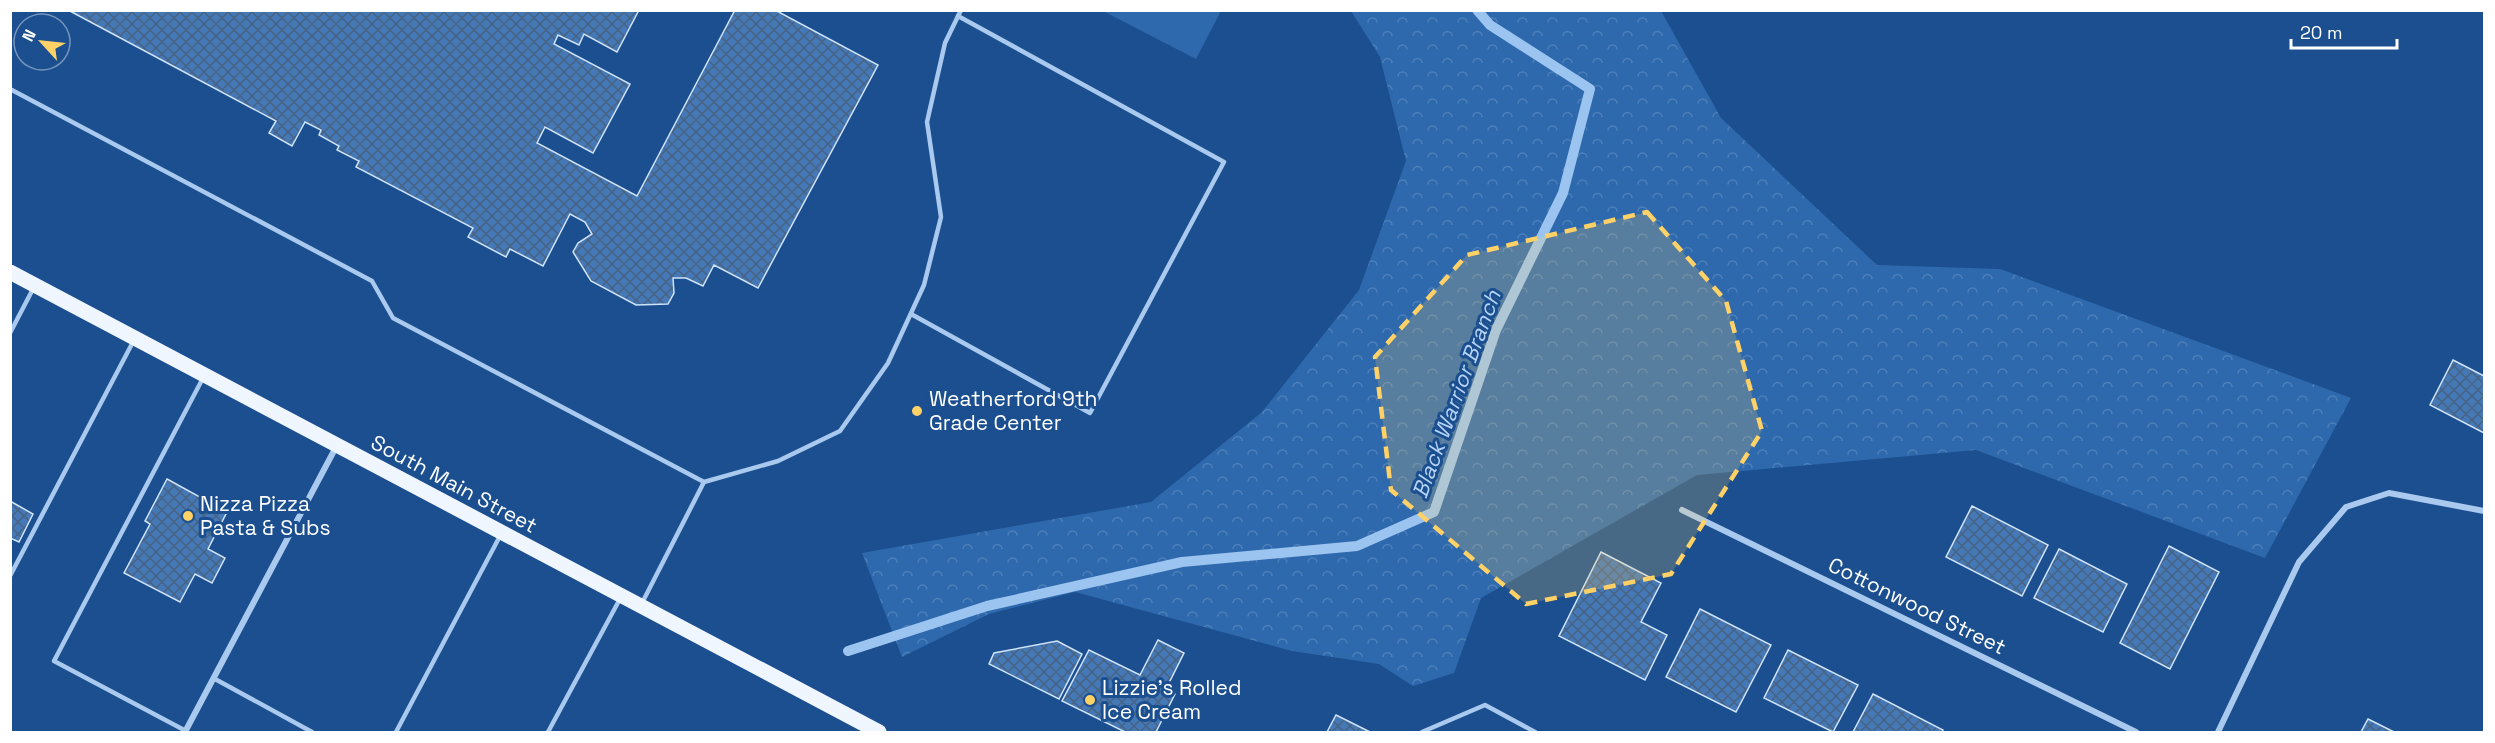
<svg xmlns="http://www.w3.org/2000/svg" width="2495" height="743" viewBox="0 0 2495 743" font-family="'Space Grotesk',sans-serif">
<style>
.forest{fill:url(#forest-crowns)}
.park{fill:#2e69ad}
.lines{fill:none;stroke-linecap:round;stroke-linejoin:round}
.stream{stroke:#9cc4f0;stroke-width:10}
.building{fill:url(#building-cross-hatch);stroke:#cfe3fa;stroke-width:1.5}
.lane{stroke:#a9c9ee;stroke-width:4.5}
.street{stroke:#a9c9ee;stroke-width:6}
.primary{stroke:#f0f6ff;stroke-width:15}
.marked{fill:#ffd166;fill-opacity:0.2;stroke:#ffd166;stroke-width:4.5;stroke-dasharray:12 8;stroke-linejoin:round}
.poi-dot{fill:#ffd166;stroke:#1b4f8f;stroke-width:2}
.labels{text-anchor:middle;stroke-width:6;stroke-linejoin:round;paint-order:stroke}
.poi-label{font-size:21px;fill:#fff;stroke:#1b4f8f;text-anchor:start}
.street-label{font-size:21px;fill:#fff;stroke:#1b4f8f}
.water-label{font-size:22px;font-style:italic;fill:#b5d3f5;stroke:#1b4f8f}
</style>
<defs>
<pattern id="forest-crowns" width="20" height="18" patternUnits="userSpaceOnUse" patternTransform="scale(1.5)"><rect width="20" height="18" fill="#2e69ad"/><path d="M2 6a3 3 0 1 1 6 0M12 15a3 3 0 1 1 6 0" fill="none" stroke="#4d80b9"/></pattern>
<pattern id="building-cross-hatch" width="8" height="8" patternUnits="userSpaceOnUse" patternTransform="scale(1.5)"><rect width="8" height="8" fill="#4478b7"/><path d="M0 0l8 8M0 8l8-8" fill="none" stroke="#486282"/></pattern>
</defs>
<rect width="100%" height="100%" fill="#1b4f8f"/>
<path class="forest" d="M1351,11h310l60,107 156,147 123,4 351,129 -86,160 -289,-108 -279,25 -216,123 -27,75 -41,13 -34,-22 -87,-13 -217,-59 -86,22 -87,43 -40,-104 289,-51 111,-90 97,-122 47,-129 -26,-104z"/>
<path class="park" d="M1103,11h118l-25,48z"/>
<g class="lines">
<path class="stream" d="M848,651l139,-45 195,-44 175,-16 77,-34 62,-182 67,-137 27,-104 -100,-64 -13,-15"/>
</g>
<g class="building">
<path d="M68,10h571l-22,42 -33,-18 -5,11 -21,-10 -4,9 76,40 -37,69 -48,-26 -8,16 100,53 98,-186h40l103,55 -120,223 -44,-23 -11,21 -17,-8h-13l1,15 -6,11 -32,1 -45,-24 -18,-29 5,-9 14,-9 -7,-12 -15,-8 -27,52 -33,-17 -4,8 -38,-20 5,-9 -117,-61 3,-6 -22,-11 2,-4 -20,-11 2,-5 -16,-8 -13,24 -23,-13 7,-12z"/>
<path d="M2453,360l31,16v57l-54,-28z"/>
<path d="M167,479l60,33 -19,37 17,9 -13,25 -17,-9 -15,28 -56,-29 26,-49 -5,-3z"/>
<path d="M10,501l23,13 -14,28 -9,-4z"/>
<path d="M1972,506l76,39 -26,51 -76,-39z"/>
<path d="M2169,546l50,26 -49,97 -50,-26z"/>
<path d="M2059,549l68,35 -24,48 -69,-34z"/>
<path d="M1601,552l60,31 -20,39 26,13 -22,45 -86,-44z"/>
<path d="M1700,609l71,36 -35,67 -70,-35z"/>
<path d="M1158,640l26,13 -18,36 9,5 -19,38h-31l-63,-31 27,-51 51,25z"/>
<path d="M1057,641l25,13 -23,45 -70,-35 5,-11z"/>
<path d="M1788,650l70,35 -25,47 -69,-34z"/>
<path d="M1873,694l70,36 -1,2h-89z"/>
<path d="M1336,715l34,17h-43z"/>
<path d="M2368,719l26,13h-33z"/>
</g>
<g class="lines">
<g class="lane">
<path d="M10,89l362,192 21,37 311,164 74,-21 62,-30 48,-68 36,-78 17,-68 -14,-95 18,-79 16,-33"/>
<path d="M911,314l179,99 134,-251 -266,-146"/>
<path d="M10,333l24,-46"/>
<path d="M10,576l124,-236"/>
<path d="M641,605l63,-123"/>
<path d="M215,679l97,53"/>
<path d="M186,731l-132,-70 149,-283"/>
<path d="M396,732l104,-196"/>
<path d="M548,732l73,-135"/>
<path d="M1422,732l63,-27 50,27"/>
</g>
<g class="street">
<path d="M1682,510l454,222"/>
<path d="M185,732l151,-285"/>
<path d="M2218,732l81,-170 47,-55 43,-14 95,18"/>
</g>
<path class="primary" d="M10,272l869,460"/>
</g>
<path class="marked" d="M1647,212l79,89 36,130 -91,143 -145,30 -135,-114 -16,-133 92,-102z"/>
<g class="poi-dot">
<circle cx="917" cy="411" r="6"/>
<circle cx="188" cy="516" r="6"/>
<circle cx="1090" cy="700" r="6"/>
</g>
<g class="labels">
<g class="poi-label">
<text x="929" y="406">Weatherford 9th<tspan x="929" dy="24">Grade Center</tspan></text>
<text x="200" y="511">Nizza Pizza<tspan x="200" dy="24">Pasta &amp; Subs</tspan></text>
<text x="1102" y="695">Lizzie’s Rolled<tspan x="1102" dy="24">Ice Cream</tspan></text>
</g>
<g class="street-label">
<text transform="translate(454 484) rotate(28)" y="7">South Main Street</text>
<text transform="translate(1917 606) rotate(26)" y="7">Cottonwood Street</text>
</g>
<g class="water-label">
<text transform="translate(1456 394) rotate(-70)" y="8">Black Warrior Branch</text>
</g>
</g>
<rect width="2495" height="743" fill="none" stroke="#ffffff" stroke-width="24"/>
<g transform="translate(42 42) rotate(297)"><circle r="28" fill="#1b4f8f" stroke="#7695bc" stroke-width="1.5"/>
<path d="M0-4.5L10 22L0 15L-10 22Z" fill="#ffd166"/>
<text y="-9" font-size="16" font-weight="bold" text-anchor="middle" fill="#ffffff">N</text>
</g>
<path d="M2291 39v9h106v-9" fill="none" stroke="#ffffff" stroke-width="3"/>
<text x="2300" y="39" font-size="18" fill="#ffffff" stroke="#1b4f8f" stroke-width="4.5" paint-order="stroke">20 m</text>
</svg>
